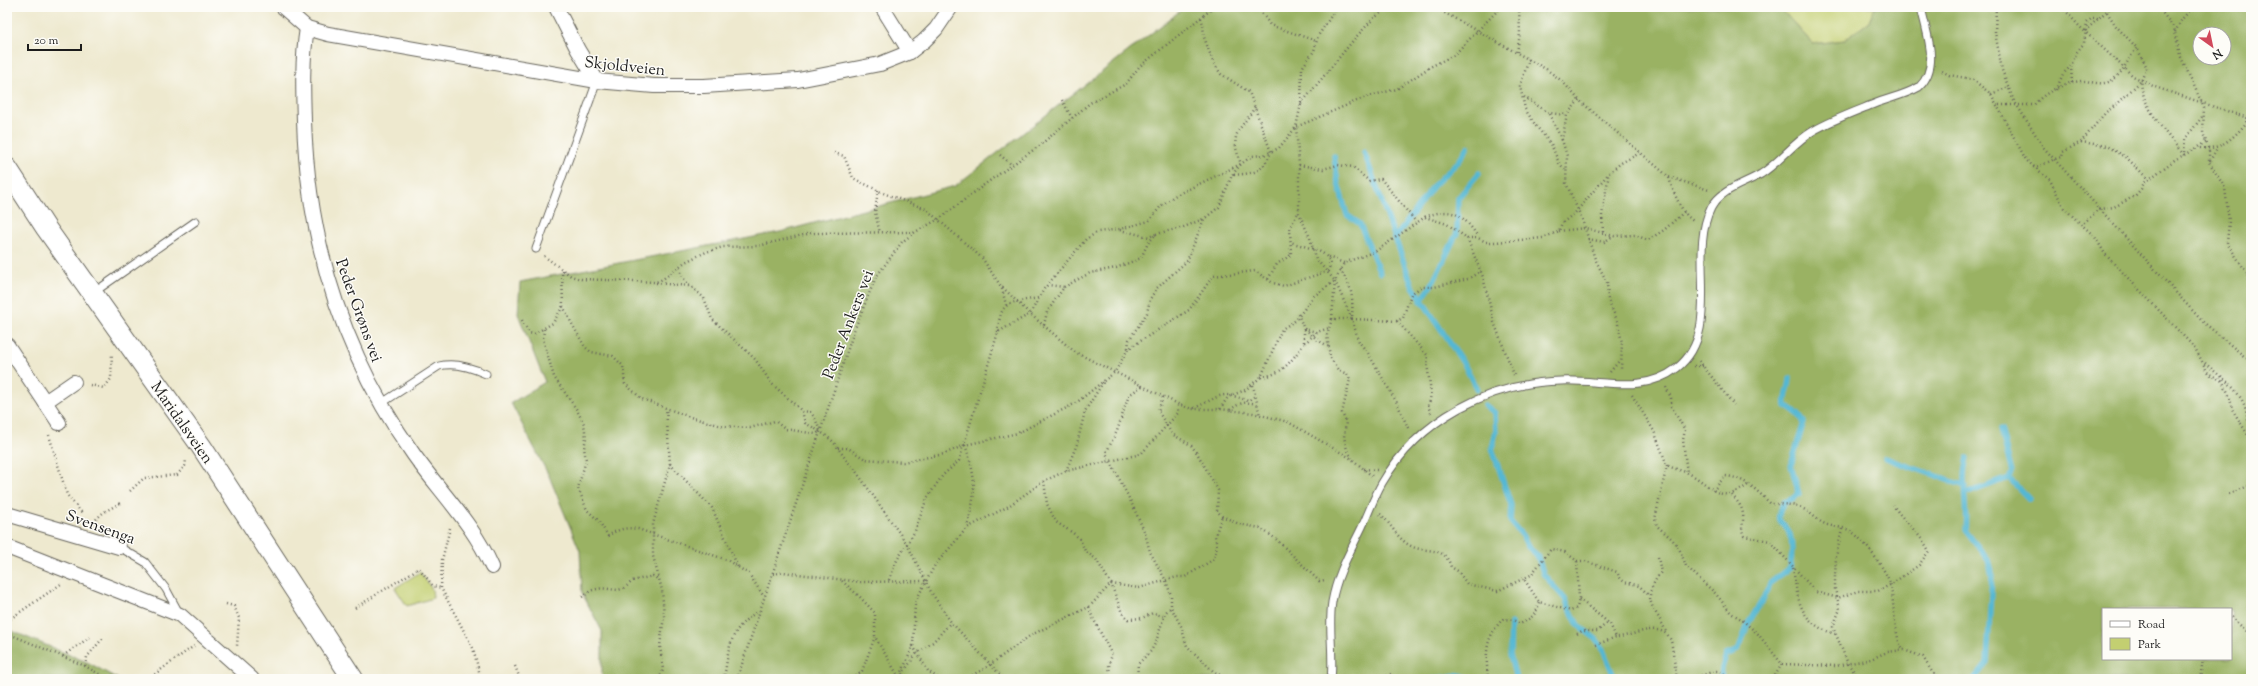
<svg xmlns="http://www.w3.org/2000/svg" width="2258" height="686" viewBox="0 0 2258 686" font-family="'Sorts Mill Goudy',serif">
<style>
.green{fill:#c3cf71;stroke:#707646}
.forest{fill:#9ab263;stroke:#5b6740;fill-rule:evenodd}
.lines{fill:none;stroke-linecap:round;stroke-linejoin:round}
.stream{stroke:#55b7d3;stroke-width:5.5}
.lane-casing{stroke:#66645b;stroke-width:9}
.street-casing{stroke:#66645b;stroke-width:16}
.secondary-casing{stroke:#66645b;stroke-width:22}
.path{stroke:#66645b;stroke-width:2.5;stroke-dasharray:1 3;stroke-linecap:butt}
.lane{stroke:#fff;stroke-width:7}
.street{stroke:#fff;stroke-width:14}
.secondary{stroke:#fff;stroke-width:20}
.labels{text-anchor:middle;stroke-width:3;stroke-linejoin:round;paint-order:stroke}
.street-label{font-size:16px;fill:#1c1c1c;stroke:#fdfcf7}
</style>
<rect width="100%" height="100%" fill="#fdfcf7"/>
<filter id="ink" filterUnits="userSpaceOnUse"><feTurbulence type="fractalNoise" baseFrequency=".025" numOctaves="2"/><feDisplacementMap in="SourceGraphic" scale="8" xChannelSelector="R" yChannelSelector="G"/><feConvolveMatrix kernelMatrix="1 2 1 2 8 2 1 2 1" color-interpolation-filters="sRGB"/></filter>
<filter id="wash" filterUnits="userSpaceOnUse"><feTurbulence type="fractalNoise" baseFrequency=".012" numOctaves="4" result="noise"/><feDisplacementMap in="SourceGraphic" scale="16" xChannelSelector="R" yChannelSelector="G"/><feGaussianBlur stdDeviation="0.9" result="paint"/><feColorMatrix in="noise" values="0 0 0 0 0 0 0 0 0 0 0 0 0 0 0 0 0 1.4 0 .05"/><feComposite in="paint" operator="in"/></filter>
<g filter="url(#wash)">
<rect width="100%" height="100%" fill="#eee9cf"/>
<g class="green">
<path d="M1779,7h96l-6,15 -24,18 -32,4z"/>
<path d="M420,572l12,17 1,9 -26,8 -12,-18z"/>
</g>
<g class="forest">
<path d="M1185,7h594l34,37 32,-4 24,-18 6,-15h376v672h-1649v-48l-20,-38 -2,-42 -31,-75 -38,-73 34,-21 -27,-68 2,-32 260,-50 175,-46zM2200,34h24v24h-24zM2103,609h128v50h-128z"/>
<path d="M7,629l82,34 29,16h-111z"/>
</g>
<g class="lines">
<g class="stream">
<path d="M1364,152l48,133 53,81 12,24"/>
<path d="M1334,156l4,27 9,32 13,9 20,49"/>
<path d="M1395,238l39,-53 25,-24 9,-14"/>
<path d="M1421,301l11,-17 25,-51 1,-35 21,-25"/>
<path d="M1485,405l10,8 1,19 -4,16 19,57 -1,16 12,14 6,12 9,8 7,20 21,24 13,26 18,14 6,8 13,32"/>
<path d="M1885,458l80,28"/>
<path d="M1967,458c-7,23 1,48 -2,72l23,30 4,15 -5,88 -13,16"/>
<path d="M2009,478l20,21"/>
<path d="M1965,494l44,-16 3,-5 -11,-44"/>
<path d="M1511,623l-1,32 6,24"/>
<path d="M1434,679l25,-4 13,4"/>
<path d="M1721,679l1,-11 4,-13 12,-5 11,-28 19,-31 2,-8 20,-15c2,-11 3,-24 0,-34 -5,-16 -19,-6 -6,-32l10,-4 5,-4 -8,-29 13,-43 -6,-8 -12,-8c-2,-8 4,-19 4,-28"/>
</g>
</g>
</g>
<g filter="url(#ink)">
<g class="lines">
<defs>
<g id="lane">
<path d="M536,249l61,-168"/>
<path d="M93,293l103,-72"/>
<path d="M382,403l57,-37c16,-4 32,1 47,8"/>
<path d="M119,547l26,15 21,27 13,24"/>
<path d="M1331,679c3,-25 -3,-52 1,-77 5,-28 18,-50 30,-75 7,-15 12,-30 20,-44 37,-64 107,-100 179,-102 41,-2 81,14 116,-13 47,-37 10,-113 34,-160 10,-19 33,-24 50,-34 19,-12 33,-32 52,-43 19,-11 41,-19 61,-27 15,-6 31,-9 45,-17 22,-21 7,-54 2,-80"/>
</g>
<g id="street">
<path d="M283,7l24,21 21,6 269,47 57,5h50l94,-6 82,-16 30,-12 14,-11 12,-12 15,-22"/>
<path d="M556,7l22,43 19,31"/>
<path d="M882,7l28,45"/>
<path d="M307,28c-5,31 -4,62 -3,93 4,123 39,234 110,334 27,38 60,70 78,112"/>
<path d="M7,345l52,78"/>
<path d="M45,402l29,-20"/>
<path d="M7,514l112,33"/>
<path d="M7,547l173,68 72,64"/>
</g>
<path id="secondary" d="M7,168l39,60 155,218 152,233"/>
</defs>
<use href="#lane" class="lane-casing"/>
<use href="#street" class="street-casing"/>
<use href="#secondary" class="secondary-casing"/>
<g class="path">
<path d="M1258,7l12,18 46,16"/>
<path d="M1434,7l112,62 16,12 17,19 90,77 40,13"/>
<path d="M1539,7h1"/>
<path d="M1996,7l-1,25 7,38 11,29 31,49 158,173 49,41"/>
<path d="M2062,7l18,20 53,49 22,11 96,32"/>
<path d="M2158,7l16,21 6,27 21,46 3,7 -1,25 6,17v12l16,26 4,33 -2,22 20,30 3,21 -3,36 3,30"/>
<path d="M2107,12l9,14 21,22"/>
<path d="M1201,18l2,6 1,13 9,25 8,12 28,18 22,60c-9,22 -17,21 -38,23"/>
<path d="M2085,31l26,-24"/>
<path d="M2175,32l7,-13 11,-12"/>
<path d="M1517,52l3,-18 -1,-27"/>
<path d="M1529,59l-9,27 5,23 11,17 15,18 8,19 7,8"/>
<path d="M1942,71l7,4 23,4 19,15 35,66 24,20 14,28 31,29 10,17 90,94 13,25 14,8"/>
<path d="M2072,83l-1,-17 6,-14 7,-9 3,-20 5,-5h6"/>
<path d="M2056,90l7,-16 8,-8"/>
<path d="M1991,94l18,-7"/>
<path d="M1524,97l25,16 18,2"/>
<path d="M1062,100l10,18"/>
<path d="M1579,100l-12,15 -5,25 5,16 -1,27 16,36 13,40 12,23 1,18 9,20 5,22 -1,29"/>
<path d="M1301,104l55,-67 18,-19 15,-11"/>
<path d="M1999,105h35c10,-13 35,-25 52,-24 10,2 20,5 29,-3 9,-7 14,-21 22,-30l10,20c-2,3 -4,8 -5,11 -5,23 29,60 42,76l-8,4 -32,24 -3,6 -6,7 -21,11 -14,2 -18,15"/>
<path d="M1549,114l13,26"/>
<path d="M2202,117l-17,22 -1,16 22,-13"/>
<path d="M2081,142l26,4 19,11 22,22"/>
<path d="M2200,148c22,3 37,-13 50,-30"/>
<path d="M834,153l10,3 9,22 30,15 43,16 56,49 18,27 30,29 45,38 103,52 14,5h28l33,4 35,9 64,37 20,17"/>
<path d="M1000,155l12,10"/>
<path d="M2210,161l7,-13"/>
<path d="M1299,165l24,4 15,-4 15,2 16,14 12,-2 35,43"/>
<path d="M2033,167c11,-1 18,-8 29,-10l1,-5 18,-10 25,-30 10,-7 25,-24"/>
<path d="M1669,178c5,15 11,33 24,43"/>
<path d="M878,190l-3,22 5,21"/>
<path d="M1425,217c27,-11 38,-3 53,20"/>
<path d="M1559,231l26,-3 29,8 21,-1 13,5 16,-10 20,-18"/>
<path d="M1603,232l-1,-17 7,-42"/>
<path d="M1156,234l28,-7 19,-8"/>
<path d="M1467,238h11l8,4h9l48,-4 16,-7 3,-8 13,-10 34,-40 12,-10 19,-10"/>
<path d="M1588,239l16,3 9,-6"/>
<path d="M544,256l27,20 10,3 75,3 7,-3 22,-17 21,-10 17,-5 35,-1 53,-13 103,-1"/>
<path d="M1328,257l16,6"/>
<path d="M679,268l6,13 19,17 8,21 43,40 16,24 31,28 3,12c12,7 25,13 33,25 5,7 8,13 15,19l54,77 24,48 20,30 53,57"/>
<path d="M562,270l1,36 9,18 13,23 6,5 22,4 10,10 2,18 17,15 48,18 32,9 28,2 25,-7 10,8 31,5 3,-2"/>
<path d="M1340,270c13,18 13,27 12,49h-20l-5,16 3,22 8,13 9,4 3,5 -8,34 4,9 -2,15 3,13 5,8"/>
<path d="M1268,279l9,-15 14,-9 -1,-28 8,-14"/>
<path d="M1335,281l17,38 7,23 9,11 29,50 12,27"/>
<path d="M656,283l33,3"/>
<path d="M1001,285l5,20"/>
<path d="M1064,287l26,-14 26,-5 25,-10 7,-15 8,-9 -7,3 -29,-7"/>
<path d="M1298,314l6,15 13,3 12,-4"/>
<path d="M1332,319l3,-38 -19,-22 -6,-21 -11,-25v-48l-3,-38 5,-23 1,-36 12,-17 4,-15 19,-29"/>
<path d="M1352,319l45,2 6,-3 8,-24 10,-7h13l34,-8 13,-8"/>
<path d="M522,320l7,13 5,1 19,-11 10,-17"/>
<path d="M1397,321l31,35c-3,17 7,34 0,50l3,7"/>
<path d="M1044,325l3,-13 17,-25 -16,-2"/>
<path d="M544,329l-1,10 11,38 23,33 7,14 2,14 -2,10 2,12 -8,28 9,22 12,11 9,15c10,-7 18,-9 30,-7l89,31 22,14 15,23"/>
<path d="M1304,329v15l13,-12"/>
<path d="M1305,329l14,12 9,5"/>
<path d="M998,332c2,-33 12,-29 41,-34"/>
<path d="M1128,348l1,-8 18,-27 3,-14 7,-11 30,-27 17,-42 15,-12 13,-32 9,-11c-12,-32 -3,-30 14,-57"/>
<path d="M1699,361l35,44"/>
<path d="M2205,363l15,13 10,21 2,12 19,31"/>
<path d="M1694,366h10"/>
<path d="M1610,372l10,-12"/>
<path d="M2221,376c9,8 20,19 24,31 2,7 2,13 6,19"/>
<path d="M1261,377c23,-3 29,-15 43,-33"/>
<path d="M90,385l14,3 7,-9 1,-26"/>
<path d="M1253,385l7,31"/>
<path d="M1142,386l-13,9 -12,36 -11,22 25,49 14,31 5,19 16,29 5,14v12l10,19 6,20 26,25 14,8"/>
<path d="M1666,387l5,11v8l14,24 -2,10 4,33"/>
<path d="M1632,395l22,36 13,34c7,4 14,5 21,8 26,13 31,34 61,11"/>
<path d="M1163,397l-5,14 14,23 19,11 6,8 21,37 -1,21 5,5 17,8 21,4 16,11 43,42 6,-1"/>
<path d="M1194,408c27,-11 24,-19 54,-7l7,-5"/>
<path d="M1220,409l8,-12 17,-7 16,-13 21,-48 14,-9 18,-24 21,-15 9,-18 32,-12 49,-34 22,7 20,14 16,39 11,45 20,53"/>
<path d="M1230,410c9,-7 15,-9 26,-6"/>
<path d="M802,411l8,1 5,6 5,13"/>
<path d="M49,435l18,60 16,19"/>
<path d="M965,445c12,34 11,48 2,82"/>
<path d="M838,448h10l17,11 38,3 41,-8 21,-9 53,-12 58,-30 39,-31 13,-23 61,-39 24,-34 42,-5 18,12 11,3 44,-15c9,-21 -23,-23 -37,-29"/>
<path d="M670,464l42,44 26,59"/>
<path d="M1667,465l-12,54 2,7 15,13 7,9 7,18 30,28 15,19 10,6 17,15 24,30"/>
<path d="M1364,469l13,1"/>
<path d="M1066,471l11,-27 8,-33 19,-30"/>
<path d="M1044,481l3,23 9,18 17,11 7,6 5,12 11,8 15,25 11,29 6,6 14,-1 11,-5 10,3"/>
<path d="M130,491l14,-13 33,-3 8,-9 1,-6"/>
<path d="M1713,491l12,-15c20,1 32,15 46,28 15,0 28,0 40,10 4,3 8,7 12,9 9,5 21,3 29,9 12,8 34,38 38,51 4,14 4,60 14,67"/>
<path d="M2229,494l22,-9"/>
<path d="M1732,495c5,6 10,11 11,19 1,9 -3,13 1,22l26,5 46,51 22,6 20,-7h20l12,-6 29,-20 10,-14c-9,-18 -25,-29 -36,-46"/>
<path d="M1380,514c12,10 17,26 33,33 16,6 32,-1 38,20l7,4 9,13 30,7 34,-16 20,-26 14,3 12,9 2,38 -2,9 -6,3 -32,-9 -15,-23"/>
<path d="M93,522l11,-10 18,-10"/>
<path d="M450,528l-8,32 -1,28 32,60 8,31"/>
<path d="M1842,529l-6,28 -1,20v12l5,20 -7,18 15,37 12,15"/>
<path d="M1658,557l3,15c-22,30 -6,33 6,62"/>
<path d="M1577,561h8l32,11c6,14 11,9 22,14 3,2 7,7 10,9"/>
<path d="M1793,568c5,33 6,55 42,66"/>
<path d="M773,574l10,-2 77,10 67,-1"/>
<path d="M889,580l8,-20 18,-29 12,-33 16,-23 16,-14 39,-129 32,-18 14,-25 31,-37 11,-13 12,-7 22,-3 29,-8 12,-15 13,-10 67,-32 11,-8 12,-1 15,-7 17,-21 70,-30 31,-8 33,-22 24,-12 44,-45 6,-3"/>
<path d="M842,581l17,15 16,17v24l25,42"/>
<path d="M582,597c4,-2 7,-6 11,-7 18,-6 24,8 39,-9l21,-5 6,4"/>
<path d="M1579,599l31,25 6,13c18,0 34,-14 51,-3l4,6 6,39"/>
<path d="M226,604l8,2 5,12 -2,28"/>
<path d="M1089,607l2,7 21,41 -3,9 1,15"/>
<path d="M355,608l64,-40 14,18 8,2"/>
<path d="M2231,617l20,18"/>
<path d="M7,621l54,-37"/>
<path d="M7,633l78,33 23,13"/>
<path d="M1577,634l5,-3h16l10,-9"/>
<path d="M1596,645l20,-8"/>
<path d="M913,646l15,25 11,8"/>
<path d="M63,656l27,-19"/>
<path d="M1782,664l54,2 35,-7 16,-7 17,-2 19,7 9,15 10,7"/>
<path d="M85,666l2,-9 16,-19"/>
<path d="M515,666l5,13"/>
<path d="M902,674l15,-21 16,-11 18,-20"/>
<path d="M1342,676l16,3"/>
<path d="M1677,677c7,0 15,1 22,-1 15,-3 17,-11 31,3"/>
<path d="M148,679l46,-33"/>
<path d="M659,679l4,-9 -3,-24 4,-30 -2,-26 -9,-34v-32l17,-60 -4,-56"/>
<path d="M724,679c5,-31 5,-51 35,-68"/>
<path d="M737,679l118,-351 21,-51 26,-35 13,-10 24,-13 53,-40 47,-33 51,-43 36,-19 13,-17 75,-60"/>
<path d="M853,679l9,-8 13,-34"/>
<path d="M899,679l14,-33 2,-44 20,-37 32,-37 40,-21 37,-26 22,-10 75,-17 37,-41v-9"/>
<path d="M965,679l19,-10 47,-34 58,-28 22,-23 28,4 38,-11h8l29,-18 3,-13 -2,-10 7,-20"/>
<path d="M1137,679l1,-15 13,-13 5,-9 9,-29 6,-6"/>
<path d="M1379,679l12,-5"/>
<path d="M1488,679c-2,-26 -4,-40 15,-60l10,1 7,4c11,-6 17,-9 19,-22"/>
<path d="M1773,679l9,-15"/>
<path d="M2200,679l3,-20"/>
</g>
<use href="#lane" class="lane"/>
<use href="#street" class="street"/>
<use href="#secondary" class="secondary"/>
</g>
</g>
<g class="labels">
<g class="street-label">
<text transform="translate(625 65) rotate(6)" y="6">Skjoldveien</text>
<text transform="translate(360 310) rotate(70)" y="6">Peder Grøns vei</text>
<text transform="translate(847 324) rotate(-69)" y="6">Peder Ankers vei</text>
<text transform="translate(183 422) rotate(55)" y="6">Maridalsveien</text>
<text transform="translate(101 526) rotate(20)" y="6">Svensenga</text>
</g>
</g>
<rect width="2258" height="686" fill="none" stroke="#fdfcf7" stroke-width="24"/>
<rect x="2102" y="608" width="130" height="52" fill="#fdfcf7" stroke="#a3a29f"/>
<rect x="2110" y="621" width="20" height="6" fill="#ffffff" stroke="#a3a29f"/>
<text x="2138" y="628" font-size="12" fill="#1c1c1c">Road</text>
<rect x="2110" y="638" width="20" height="12" fill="#c3cf71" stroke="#a3a29f"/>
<text x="2138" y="648" font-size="12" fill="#1c1c1c">Park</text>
<g transform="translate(2212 46) rotate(147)"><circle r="19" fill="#fdfcf7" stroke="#a3a29f"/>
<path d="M0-3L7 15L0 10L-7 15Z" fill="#d1495b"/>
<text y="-6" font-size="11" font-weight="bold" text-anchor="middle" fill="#1c1c1c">N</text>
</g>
<path d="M28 44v6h53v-6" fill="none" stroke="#1c1c1c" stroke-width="2"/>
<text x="34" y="44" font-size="12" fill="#1c1c1c" stroke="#fdfcf7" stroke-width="3" paint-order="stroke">20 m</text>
</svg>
